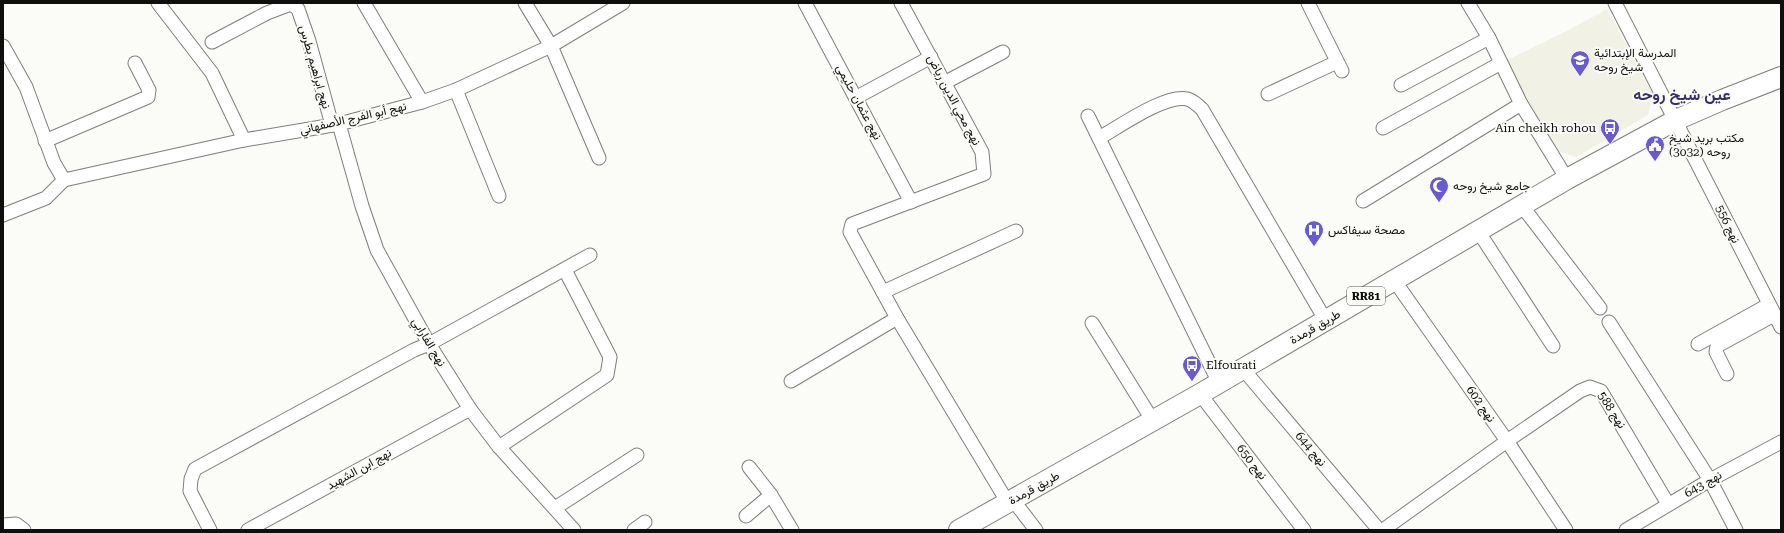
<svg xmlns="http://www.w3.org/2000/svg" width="1784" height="533" viewBox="0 0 1784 533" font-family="'Roboto Serif',Vazirmatn,serif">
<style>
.built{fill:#f2f1e6}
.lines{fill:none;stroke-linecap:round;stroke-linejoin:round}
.street-casing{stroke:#7e7e7b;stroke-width:15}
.primary-casing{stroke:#7e7e7b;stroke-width:22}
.street{stroke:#fff;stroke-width:13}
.primary{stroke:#fff;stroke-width:20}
.labels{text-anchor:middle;stroke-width:4;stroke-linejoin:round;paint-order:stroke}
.shield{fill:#fbfbf7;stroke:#565654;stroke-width:1}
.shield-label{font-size:11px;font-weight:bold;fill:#0f0f0e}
.poi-label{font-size:12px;fill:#0f0f0e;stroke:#fbfbf7;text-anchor:start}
.street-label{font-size:12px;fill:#0f0f0e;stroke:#fbfbf7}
.district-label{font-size:16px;font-weight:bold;fill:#36306c;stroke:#fbfbf7}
</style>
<rect width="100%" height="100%" fill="#fbfbf7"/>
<path class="built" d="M1607,9l46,85 -5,21 -72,42 -22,-7 -47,-90 62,-30z"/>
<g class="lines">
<defs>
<g id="street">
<path d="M158,3l54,70 32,67"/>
<path d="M364,3l58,99"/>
<path d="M525,3l26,43 48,112"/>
<path d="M805,3l106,199"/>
<path d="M901,3l81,149 2,22 -132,50 -2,8 47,86 111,185"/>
<path d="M1308,3l34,68"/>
<path d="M1468,3l21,35 32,66 46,75"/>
<path d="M1615,3l166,324"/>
<path d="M212,42l55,-29 24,-9 7,5 11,32 23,84"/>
<path d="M3,46l23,41 28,76 10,17"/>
<path d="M944,83l59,-31"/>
<path d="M1401,85l88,-47"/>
<path d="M456,90l43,106"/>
<path d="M1268,94l69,-32"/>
<path d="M857,97l74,-40"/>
<path d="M1088,116l131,267"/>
<path d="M339,124l23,82 15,44 52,94 41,65 29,38 75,83"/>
<path d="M1383,128l118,-65"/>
<path d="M1099,138c20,-11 66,-44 88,-39 6,1 10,6 15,10l124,212"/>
<path d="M45,141l103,-44 1,-7 -14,-27"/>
<path d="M64,180l180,-40 95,-16 83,-22 34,-12 95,-44 72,-43"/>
<path d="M1363,201l158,-97"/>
<path d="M1522,206l78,102"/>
<path d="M3,215l43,-17 18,-18"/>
<path d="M1478,231l75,115"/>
<path d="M1394,280l113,161 59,89"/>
<path d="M883,292l133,-61"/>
<path d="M1609,322l101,158 26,50"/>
<path d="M1092,323l61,98"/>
<path d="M1698,344l70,-39"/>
<path d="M1243,369l136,161"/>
<path d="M1727,374l-11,-22 1,-6 57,-31"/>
<path d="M791,381l106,-63"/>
<path d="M1200,394l104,136"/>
<path d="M499,447l108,-72 3,-18 -45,-87"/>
<path d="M749,467l22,28 21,35"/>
<path d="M1013,500l23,30"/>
<path d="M555,508l82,-53"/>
<path d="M746,516l25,-21"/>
<path d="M3,525l13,-1 8,6"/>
<path d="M210,530l-20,-39 1,-12 4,-10 219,-119 15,-6 161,-89"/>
<path d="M248,530l222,-121"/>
<path d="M634,530l11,-8"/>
<path d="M1383,530l124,-89 73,-50 10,-4 11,4 67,113"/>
<path d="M1626,530l84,-50 71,-38"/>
</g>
<path id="primary" d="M959,530l241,-136 367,-215 109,-59 46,-20 59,-23"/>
</defs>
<use href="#street" class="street-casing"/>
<use href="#primary" class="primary-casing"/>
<use href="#street" class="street"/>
<use href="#primary" class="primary"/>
</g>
<defs>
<symbol id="school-pin" viewBox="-11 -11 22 30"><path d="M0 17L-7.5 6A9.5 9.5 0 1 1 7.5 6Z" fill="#6959d3" stroke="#fbfbf7"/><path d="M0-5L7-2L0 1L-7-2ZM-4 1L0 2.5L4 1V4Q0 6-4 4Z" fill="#fff"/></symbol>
<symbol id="bus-pin" viewBox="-11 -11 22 30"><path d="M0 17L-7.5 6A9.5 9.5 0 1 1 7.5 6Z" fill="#6959d3" stroke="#fbfbf7"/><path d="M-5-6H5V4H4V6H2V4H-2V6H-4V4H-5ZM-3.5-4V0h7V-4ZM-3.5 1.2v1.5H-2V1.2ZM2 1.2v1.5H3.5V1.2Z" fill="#fff"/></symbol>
<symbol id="civic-pin" viewBox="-11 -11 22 30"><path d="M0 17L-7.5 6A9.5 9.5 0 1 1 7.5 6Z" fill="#6959d3" stroke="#fbfbf7"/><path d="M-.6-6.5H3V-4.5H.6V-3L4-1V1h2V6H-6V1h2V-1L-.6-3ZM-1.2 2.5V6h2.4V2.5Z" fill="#fff"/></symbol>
<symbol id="mosque-pin" viewBox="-11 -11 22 30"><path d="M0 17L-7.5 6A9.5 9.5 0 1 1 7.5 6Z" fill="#6959d3" stroke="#fbfbf7"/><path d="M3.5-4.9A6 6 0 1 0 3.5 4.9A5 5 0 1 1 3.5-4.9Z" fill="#fff"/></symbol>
<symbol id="hospital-pin" viewBox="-11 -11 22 30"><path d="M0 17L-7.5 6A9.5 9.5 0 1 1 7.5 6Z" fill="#6959d3" stroke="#fbfbf7"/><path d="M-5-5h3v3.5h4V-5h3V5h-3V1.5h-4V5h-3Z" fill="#fff"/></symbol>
</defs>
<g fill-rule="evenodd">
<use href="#school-pin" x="1569" y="49" width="22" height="30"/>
<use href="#bus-pin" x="1599" y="117" width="22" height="30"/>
<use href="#civic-pin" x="1644" y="134" width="22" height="30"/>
<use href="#mosque-pin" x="1428" y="175" width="22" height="30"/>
<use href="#hospital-pin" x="1303" y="219" width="22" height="30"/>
<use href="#bus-pin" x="1181" y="354" width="22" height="30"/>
</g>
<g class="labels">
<rect class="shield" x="1347" y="287" width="38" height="18" rx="3"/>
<g class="shield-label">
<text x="1366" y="300">RR81</text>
</g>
<g class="poi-label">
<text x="1594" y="57">المدرسة الإبتدائية<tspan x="1594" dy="14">شيخ روحه</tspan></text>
<text x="1596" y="132" text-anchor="end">Ain cheikh rohou</text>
<text x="1669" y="142">مكتب بريد شيخ<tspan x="1669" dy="14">روحه (3032)</tspan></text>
<text x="1453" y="190">جامع شيخ روحه</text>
<text x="1328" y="234">مصحة سيفاكس</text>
<text x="1206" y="369">Elfourati</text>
</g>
<g class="street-label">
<text transform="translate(315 67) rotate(74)" y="4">نهج ابراهيم بطرس</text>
<text transform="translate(954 100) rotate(62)" y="4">نهج محي الدين رياض</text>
<text transform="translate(859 102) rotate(62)" y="4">نهج عثمان حليمي</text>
<text transform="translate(353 118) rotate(-13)" y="4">نهج أبو الفرج الأصفهاني</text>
<text transform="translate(1728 224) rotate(64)" y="4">نهج 556</text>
<text transform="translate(1315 327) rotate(-30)" y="4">طريق قرمدة</text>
<text transform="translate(429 342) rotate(59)" y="4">نهج الفارابي</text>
<text transform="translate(1481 404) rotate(55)" y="4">نهج 602</text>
<text transform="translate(1612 410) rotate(57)" y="4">نهج 588</text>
<text transform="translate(1311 449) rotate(50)" y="4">نهج 644</text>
<text transform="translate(1252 462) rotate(52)" y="4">نهج 650</text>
<text transform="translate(359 469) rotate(-29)" y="4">نهج ابن الشهيد</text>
<text transform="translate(1703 484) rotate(-30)" y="4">نهج 643</text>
<text transform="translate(1034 488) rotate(-29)" y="4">طريق قرمدة</text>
</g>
<g class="district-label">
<text x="1682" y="100">عين شيخ روحه</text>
</g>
</g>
<rect width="1784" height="533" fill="none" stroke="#0f0f0e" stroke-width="8"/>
</svg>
